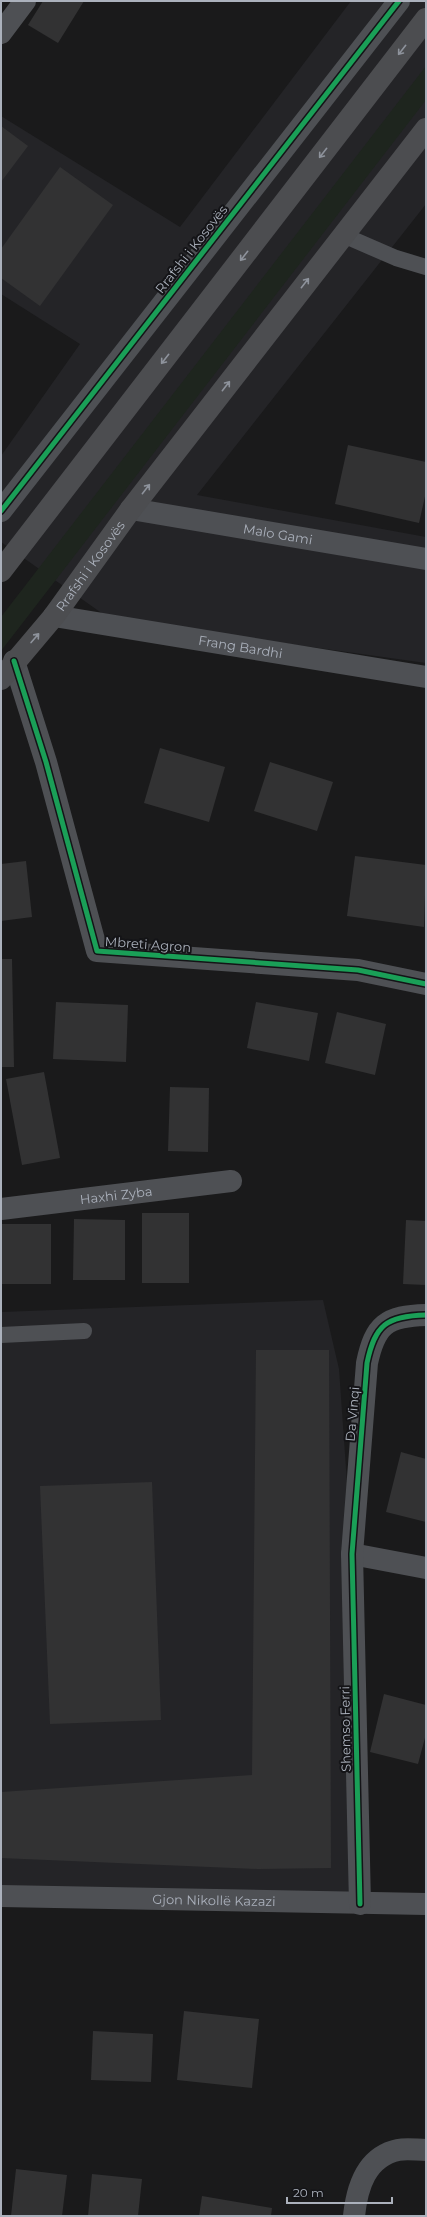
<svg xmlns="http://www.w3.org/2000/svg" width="427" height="2217" viewBox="0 0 427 2217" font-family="Montserrat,sans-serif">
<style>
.built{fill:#242427}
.green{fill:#1e251e}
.building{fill:#323233}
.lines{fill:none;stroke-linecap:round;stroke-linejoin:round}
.lane{stroke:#4e5054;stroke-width:16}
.street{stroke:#4e5054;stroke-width:22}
.highway{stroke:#4c4d50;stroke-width:22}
.cycleway-casing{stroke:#141417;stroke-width:8}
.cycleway{stroke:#1a9f57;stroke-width:5}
.oneway{stroke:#8e939c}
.labels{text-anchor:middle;stroke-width:4;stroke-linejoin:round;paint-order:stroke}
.street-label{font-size:13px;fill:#abb1bc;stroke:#141417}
</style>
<rect width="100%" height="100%" fill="#1a1a1b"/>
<g class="built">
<path d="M351,1h75v203l-229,291 229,42v126l-316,-44 -109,-77v-86l79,-112 -79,-50v-178l179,111z"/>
<path d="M323,1300l16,69 13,185 8,350 -359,-8v-584z"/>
</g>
<path class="green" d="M426,66v34l-425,551v-34z"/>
<g class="building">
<path d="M43,1h41l-26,42 -30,-18z"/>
<path d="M1,126l27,20 -27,36z"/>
<path d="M60,167l53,38 -73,101 -39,-28v-29z"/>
<path d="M348,445l78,17v30l-7,31 -84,-19z"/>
<path d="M160,748l65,19 -16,55 -65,-19z"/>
<path d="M270,762l63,20 -16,49 -63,-20z"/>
<path d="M355,856l71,9 -2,62 -77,-11z"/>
<path d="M26,861l6,56 -31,4v-57z"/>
<path d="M1,959h11l2,108h-13z"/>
<path d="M56,1002l72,3 -2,57 -73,-3z"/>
<path d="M256,1002l62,11 -9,48 -62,-13z"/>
<path d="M337,1012l49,12 -11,51 -50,-12z"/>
<path d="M44,1072l16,86 -38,7 -16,-86z"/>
<path d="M170,1087l39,1 -1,64 -40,-1z"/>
<rect x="142" y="1213" width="47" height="70"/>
<path d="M74,1219l51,1v60h-52z"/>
<path d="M406,1220l20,1v64l-23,-1z"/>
<rect x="1" y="1224" width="50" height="60"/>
<path d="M256,1350h73l2,518 -73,1 -257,-11v-66l251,-17z"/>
<path d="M401,1452l25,7v63l-40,-10z"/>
<path d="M152,1482l9,238 -111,4 -10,-238z"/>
<path d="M384,1694l42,11v29l-8,30 -48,-12z"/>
<path d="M184,2011l75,8 -7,69 -75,-8z"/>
<path d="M93,2031l60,3 -2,48 -60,-2z"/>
<path d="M16,2169l51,6 -5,41h-51z"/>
<path d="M92,2174l50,5 -4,37h-50z"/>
<path d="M202,2196l70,12 -1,8h-72z"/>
</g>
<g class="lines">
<g class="lane">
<path d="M343,235l53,23 30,9"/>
<path d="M1,1335l83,-4"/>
</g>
<g class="street">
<path d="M1,33l24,-32"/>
<path id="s1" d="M131,509l295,50"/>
<path d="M1,511l398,-510"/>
<path id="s2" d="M54,616l372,61"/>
<path d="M14,661l32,101 51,189 261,19 68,14"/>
<path id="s3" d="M1,1209l230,-28"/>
<path d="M352,1554l74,14"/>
<path id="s4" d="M1,1896l425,8"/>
<path d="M360,1904l-8,-350 15,-191c8,-38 19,-47 59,-48"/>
<path d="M354,2216c3,-29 12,-59 44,-66 9,-2 19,0 28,0"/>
</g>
<g class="highway">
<path d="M1,571l425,-552"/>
<path id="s5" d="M1,679l53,-63 77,-107 295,-380"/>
</g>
<defs>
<g id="cycleway">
<path d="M1,511l398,-510"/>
<path d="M14,661l32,101 51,189 261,19 68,14"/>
<path d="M360,1904l-8,-350 15,-191c8,-38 19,-47 59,-48"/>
</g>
</defs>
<use href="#cycleway" class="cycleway-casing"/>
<use href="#cycleway" class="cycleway"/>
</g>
<defs><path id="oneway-shaft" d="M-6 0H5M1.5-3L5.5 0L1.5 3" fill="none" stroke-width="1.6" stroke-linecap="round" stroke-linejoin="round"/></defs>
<g class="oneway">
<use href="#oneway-shaft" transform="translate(402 50) rotate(128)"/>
<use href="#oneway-shaft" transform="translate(323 153) rotate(128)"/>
<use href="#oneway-shaft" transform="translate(244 256) rotate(128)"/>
<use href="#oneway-shaft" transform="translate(305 283) rotate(-52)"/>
<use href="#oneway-shaft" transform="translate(165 359) rotate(128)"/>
<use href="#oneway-shaft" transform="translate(226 386) rotate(-52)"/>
<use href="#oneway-shaft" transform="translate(146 489) rotate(-52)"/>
<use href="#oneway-shaft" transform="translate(35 638) rotate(-49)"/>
</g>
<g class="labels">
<g class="street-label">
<text transform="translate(191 249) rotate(-52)" y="5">Rrafshi i Kosovës</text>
<text dy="5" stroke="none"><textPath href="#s1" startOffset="149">Malo Gami</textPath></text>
<text dy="5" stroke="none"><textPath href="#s5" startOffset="144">Rrafshi i Kosovës</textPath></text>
<text dy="5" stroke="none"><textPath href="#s2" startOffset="189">Frang Bardhi</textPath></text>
<text transform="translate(148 944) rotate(4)" y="5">Mbreti Agron</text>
<text dy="5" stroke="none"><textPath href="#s3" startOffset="116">Haxhi Zyba</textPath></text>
<text transform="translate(352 1414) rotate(-85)" y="5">Da Vinqi</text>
<text transform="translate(345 1729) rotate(-91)" y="5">Shemso Ferri</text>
<text dy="5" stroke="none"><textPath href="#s4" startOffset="213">Gjon Nikollë Kazazi</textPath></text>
</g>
</g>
<rect width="427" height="2217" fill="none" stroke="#abb1bc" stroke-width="4"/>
<path d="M287 2197v6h105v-6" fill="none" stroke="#abb1bc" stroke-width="2"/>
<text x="293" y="2197" font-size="12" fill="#abb1bc" stroke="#141417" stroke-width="3" paint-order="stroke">20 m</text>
</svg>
